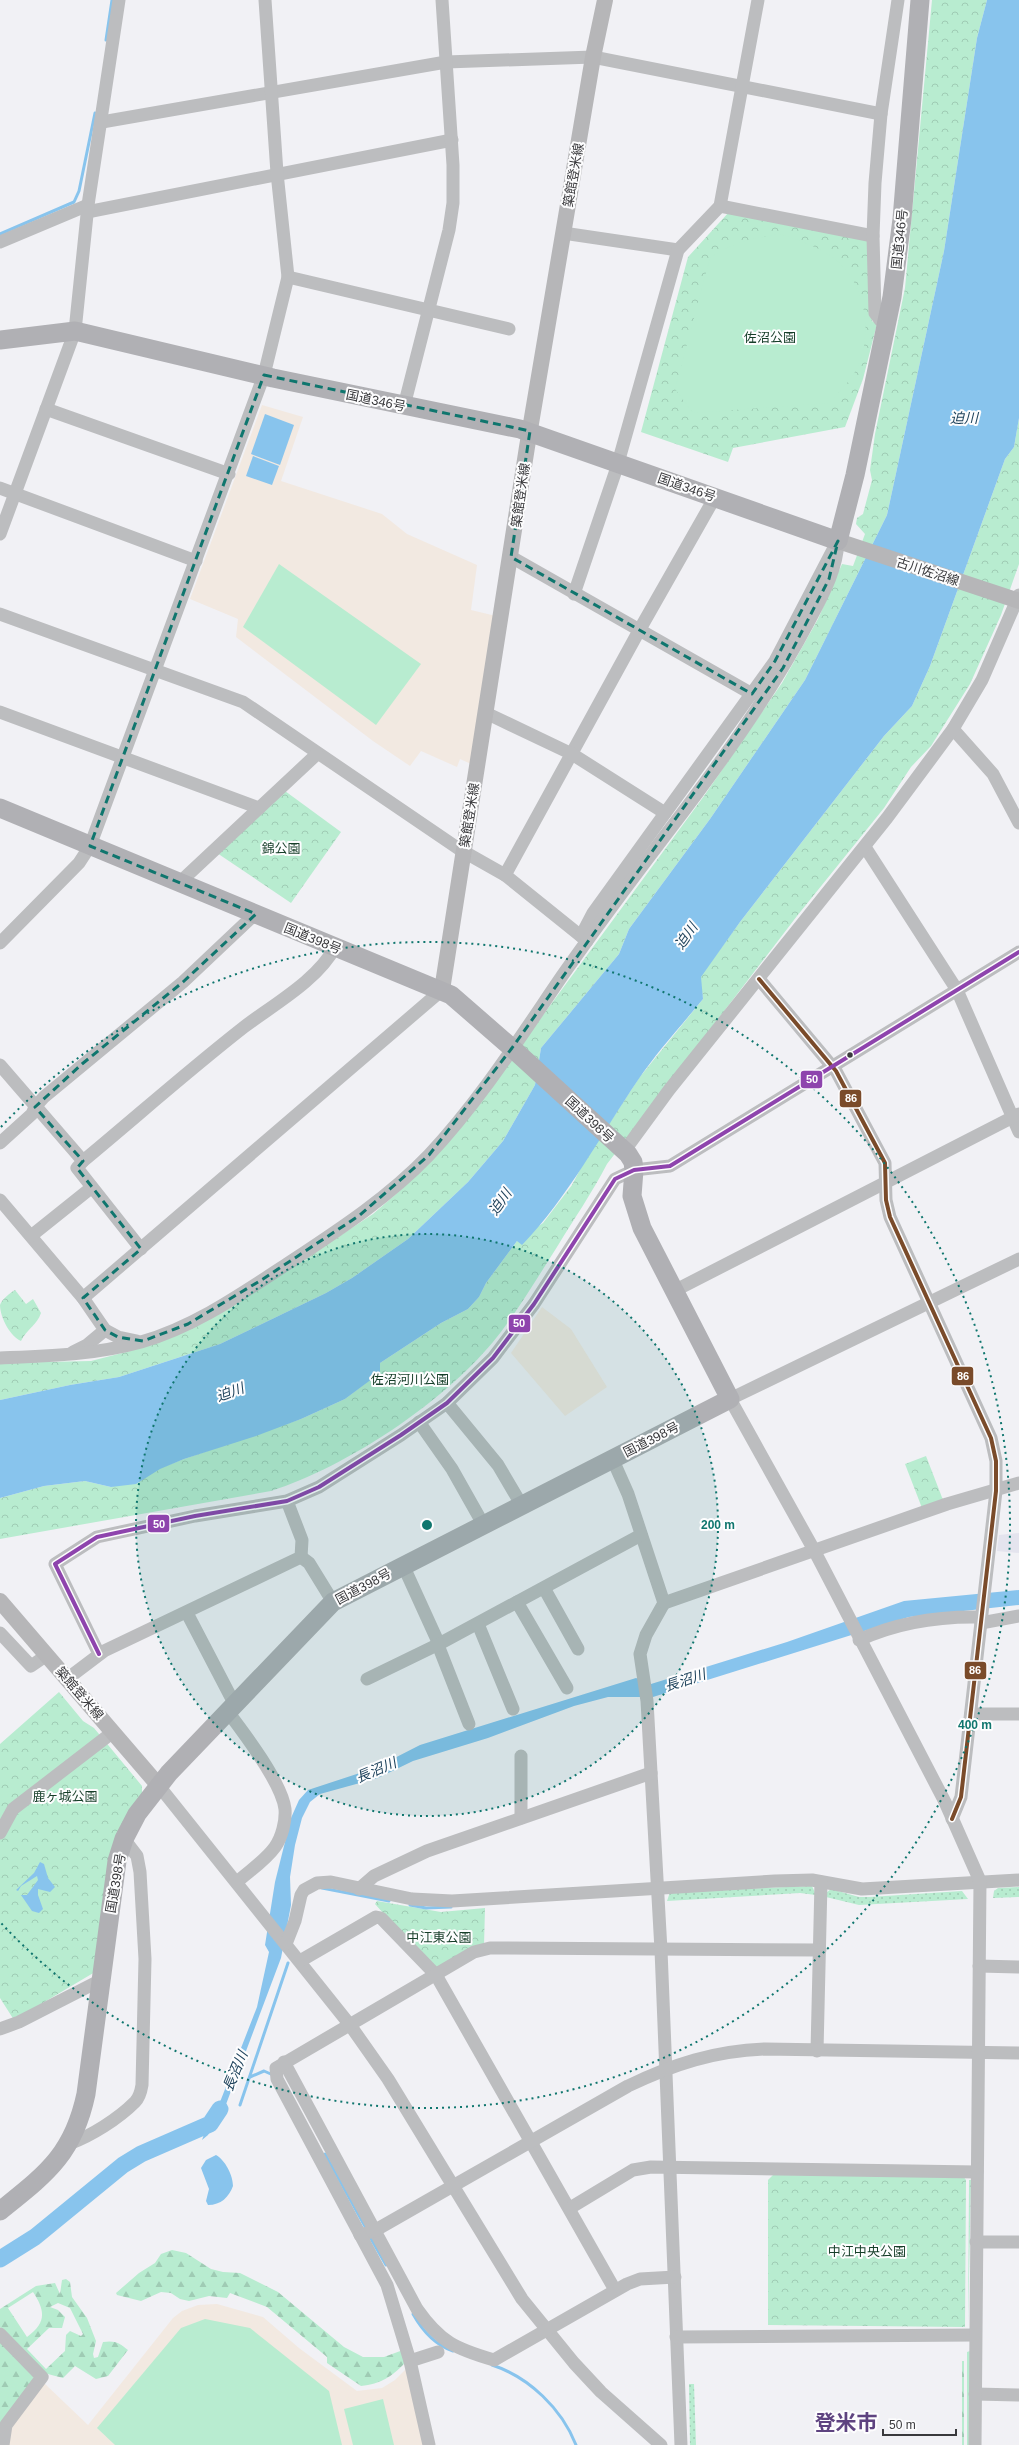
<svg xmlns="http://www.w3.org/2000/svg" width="1019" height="2445" viewBox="0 0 1019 2445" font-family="Helvetica,'Noto Sans JP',sans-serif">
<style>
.built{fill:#e4e4ee}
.education{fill:#f2e9e1}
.grass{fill:url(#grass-dots)}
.forest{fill:url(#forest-firs);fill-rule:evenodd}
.park{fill:url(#park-crowns)}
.garden{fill:#b8ecd0}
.water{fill:#88c4ed}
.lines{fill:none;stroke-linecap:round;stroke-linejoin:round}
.stream{stroke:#88c4ed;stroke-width:3}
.river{stroke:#88c4ed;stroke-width:17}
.minor{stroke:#bcbdbf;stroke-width:13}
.major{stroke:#b6b6b8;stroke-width:16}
.highway{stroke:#b0b0b4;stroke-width:19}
.bus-1-casing{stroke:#fdfdfe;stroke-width:7}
.bus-2-casing{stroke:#fdfdfe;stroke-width:7}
.bus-1{stroke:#7a4b2a;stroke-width:4}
.bus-2{stroke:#8e44ad;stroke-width:4}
.marked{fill:none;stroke:#0f766e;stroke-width:3;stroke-dasharray:8 5;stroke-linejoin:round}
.ring{fill:none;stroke:#0f766e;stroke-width:2;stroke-dasharray:2 4}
.bus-dot{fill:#39393c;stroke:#fdfdfe;stroke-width:1.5}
.labels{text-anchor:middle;stroke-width:4;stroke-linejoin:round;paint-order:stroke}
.street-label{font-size:13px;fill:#39393c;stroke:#fdfdfe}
.park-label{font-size:13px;fill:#163e29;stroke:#fdfdfe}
.water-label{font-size:14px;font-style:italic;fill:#20445d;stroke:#fdfdfe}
.town-label{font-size:21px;font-weight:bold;fill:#5e4380;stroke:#fdfdfe}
.centre{fill:#0f766e;stroke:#fdfdfe;stroke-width:2}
.ring-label{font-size:12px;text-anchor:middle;font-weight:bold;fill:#0f766e;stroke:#fdfdfe;stroke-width:4;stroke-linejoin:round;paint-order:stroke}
.line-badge{stroke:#fdfdfe;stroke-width:1.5}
.badge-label{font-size:11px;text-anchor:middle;font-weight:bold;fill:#fff}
</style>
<defs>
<pattern id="grass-dots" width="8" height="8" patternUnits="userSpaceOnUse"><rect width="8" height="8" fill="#b8ecd0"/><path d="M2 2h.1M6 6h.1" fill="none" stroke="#9fcbb4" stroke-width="1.8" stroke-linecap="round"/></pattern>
<pattern id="forest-firs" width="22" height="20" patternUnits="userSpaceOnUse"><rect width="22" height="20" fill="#b8ecd0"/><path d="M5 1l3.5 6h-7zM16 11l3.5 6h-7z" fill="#9fcbb4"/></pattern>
<pattern id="park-crowns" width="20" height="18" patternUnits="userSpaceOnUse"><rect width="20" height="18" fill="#b8ecd0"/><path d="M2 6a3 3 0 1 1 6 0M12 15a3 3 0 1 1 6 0" fill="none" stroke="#9fcbb4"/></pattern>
</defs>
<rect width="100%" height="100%" fill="#f1f1f5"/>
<path class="built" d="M1019,1533v20l-22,-2 2,-16z"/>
<g class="education">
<path d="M262,405l41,12 -22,64 101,33 25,20 70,31 -6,45 25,6 -25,148 -11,-5 -3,8 -36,-16 -11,15 -37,-25 -137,-104 2,-18 -48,-20z"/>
<path d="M542,1307l29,22 36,58 -42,29 -54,-63z"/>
<path d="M217,2304l46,13 36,31 58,43 25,-3 13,-8 12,-12 18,77h-418v-11l36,-52 45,43 85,-107 9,-7 16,-6z"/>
</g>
<g class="grass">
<path d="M812,1886l4,9 -16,-2 -133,8 3,-9z"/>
<path d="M1019,1887v10l-26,1 1,-7 4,-3z"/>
<path d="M831,1889l28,8h11l92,-6 6,8 -109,6 -33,-8v-4z"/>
<path d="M689,2384h5l2,61h-6z"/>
</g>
<g class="forest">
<path d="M969,2180h2l-3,148z"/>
<path d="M172,2250l14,3 25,16 12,3 17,1 38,19 66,55 19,10h21l19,-7 2,13c-14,14 -24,21 -44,23l-34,-23v-6l-60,-50 -37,-14 -3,5 -18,-2 -20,5 -9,-2 -9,-6 -10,-1 -20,9 -24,-6 -1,-2 23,-20 16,-10 6,-9z"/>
<path d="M66,2279l4,3 2,15 15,21 9,23 -3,13 1,4 4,-1 5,-15c12,-2 17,1 25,8l-20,26 -12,3 -21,-13 -12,12 -19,-5 -44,-46v-18l36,-23 19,-3 5,11 2,-14zM33,2292c12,18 14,31 -6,45l-19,-29zM58,2303l12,5 13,26 -2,2 -11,-5 -4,4 -1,16 -19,18 -19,-20 22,-21h13l3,-11 -7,-7 -8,-3z"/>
<path d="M0,2341l33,34 1,5 -34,47z"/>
<path d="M970,2351l-1,94h-2v-93z"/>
<rect x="962" y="2361" width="2" height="84"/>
</g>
<g class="park">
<path d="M932,0h55l-10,38 -33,213 -57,264 -82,165 -95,139 -81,110 -10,25 -78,94 -6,37 -32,56 -35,41 -60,57 -56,39 -26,15 -106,51 -101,33 -49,8 -70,15v-37l91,-2 39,-10 190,-102 53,-35 30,-26 121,-147 180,-245 78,-113 36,-64 24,-55 11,2 12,-32 -9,-10 1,-6 6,-4 9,-34 -2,-10 5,-36 30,-146z"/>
<path d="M729,212l139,29 9,8 -5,72 5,3 -14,55 -18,48 -112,21 -5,14 -87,-30 47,-175z"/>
<path d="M1019,418v146l-18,51 -31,69 -39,62 -20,21 -27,41 -87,108 -190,248c-15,29 -33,55 -50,83 -21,33 -40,65 -64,95 -52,62 -145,124 -222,149l-271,48v-41l44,-12 41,-5 26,6 73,-28 117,-40 44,-20 34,-26 1,-10 61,-40 27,-14 11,-12 7,-14 31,-42 26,-18 29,-38 12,-23 55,-84 64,-79 -3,-22 40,-55 144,-186 28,-30 18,-40 75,-207 9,-12z"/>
<path d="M285,791l56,41 -50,71 -74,-50z"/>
<path d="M15,1290l11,14 7,-5 8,14c-4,12 -14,16 -20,28 -10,-4 -21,-23 -21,-36 2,-6 10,-12 15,-15z"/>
<path d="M926,1456l17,44 -21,8 -17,-44z"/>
<path d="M59,1692l24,29 11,7 48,58v7l-47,179 -81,48 -14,-22v-254z"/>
<path d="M377,1901l64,11 44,-4 -1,38 -46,23 -28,-26 -35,-39z"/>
<path d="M773,2175l190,1 3,4 -1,147 -197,-2v-145z"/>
</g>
<g class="garden">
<path d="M780,234c18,6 36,12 51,22 32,23 42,69 29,105 -6,17 -19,29 -31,42l-136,10 -18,-24 35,-131c22,-16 44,-20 70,-24z"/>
<path d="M279,564l142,100 -45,61 -133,-98z"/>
<path d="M205,2319l45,9 79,63 13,54h-227l-18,-17 84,-100z"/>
<path d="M383,2399l11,46h-41l-9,-36z"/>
</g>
<g class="water">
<path d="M987,0h32v418l-5,29 -9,12 -75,207 -18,40 -28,30 -144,186 -39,55 2,22c-22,27 -46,53 -65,81 -38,56 -69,116 -116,165l-5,-4 -31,42 -7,14 -11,12 -27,14 -61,40v10l-35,26 -44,20 -45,17 -72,23 -24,10 -24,15 -25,3 -26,-6 -41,5 -44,12v-98l70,-15 49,-8 101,-33 106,-51 26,-15 56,-39 60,-57 35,-41 32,-56 6,-37 78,-94 10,-25 81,-110 95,-139 82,-165 57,-264 33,-213z"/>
<path d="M265,414l29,11 -14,40 -29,-11z"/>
<path d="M253,456l26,10 -7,19 -26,-9z"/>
<path d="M1019,1590v15l-110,12 -256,80h-45l-34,9 -86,32 -75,23 -35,17 -58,16 -10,8 -8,16 -7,27 -5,32 1,28 -10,53 -56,149 -17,28 -6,5 7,-20 11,-18 37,-95 12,-55 -4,-7 10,-63 16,-64 8,-18 9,-10 67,-22 45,-23 216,-67 15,6 136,-42 117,-41z"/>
<path d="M40,1862l4,2 4,14 7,9 -5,5 -12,-3v6l5,14 -4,4 -7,-2 -11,-16h6l11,-15 -1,-4 -16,10 -3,5 -2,-1 18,-17z"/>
<path d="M216,2155c9,5 17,20 17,31 -4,11 -12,19 -25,19l-2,-4 3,-12 -8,-21 5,-8z"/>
</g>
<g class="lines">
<g class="stream">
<path d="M106,40l6,-40"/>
<path d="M0,234l74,-32 5,-11 16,-78"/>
<path d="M322,1888l67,13"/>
<path d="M410,1905l16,3 25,-1"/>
<path d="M250,2077l14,-6 9,4"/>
<path d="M240,2105l48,-142"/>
<path d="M325,2154l42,76"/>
<path d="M370,2237l16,28"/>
<path d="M413,2314c9,16 22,31 40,37"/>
<path d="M492,2365c37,12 70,44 84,80"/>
</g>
<path class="river" d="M0,2259l35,-22 88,-72 18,-11 69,-30 10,-15"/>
<g class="minor">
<path d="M102,122l344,-60 147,-5 288,57"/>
<path d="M720,206l153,30"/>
<path d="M87,212l365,-72"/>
<path d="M563,233l115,17"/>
<path d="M0,242l88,-37"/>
<path d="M288,277l221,52"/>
<path d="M888,323l-8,-3 -5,-7 -2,-77 2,-53 6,-69 17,-114"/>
<path d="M404,406l45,-176 4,-27v-38l-11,-165"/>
<path d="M46,409l183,65"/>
<path d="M0,488l196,73"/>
<path d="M0,534l75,-203 13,-126 31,-205"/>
<path d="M511,557l241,137"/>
<path d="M574,594l42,-124 62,-220 42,-44 38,-206"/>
<path d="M0,614l243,88 216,147 46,26 135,-246 75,-132"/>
<path d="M0,712l259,96"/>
<path d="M486,713l86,41 93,59"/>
<path d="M953,729l40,45 26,49"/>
<path d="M865,847l92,143 62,142"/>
<path d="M505,875l82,66"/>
<path d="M179,883l138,-129"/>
<path d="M581,936l12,-23 182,-252 61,-117"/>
<path d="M0,943l79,-80 11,-17 174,-471 24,-98 -11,-104 -12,-173"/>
<path d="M759,979l77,92 49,92 1,37 4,17 101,221 5,23v30l-35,306 -9,22"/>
<path d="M0,1065l83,96 -6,7 64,81"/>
<path d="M0,1143l32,-29 3,-7 9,-10 139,-115 72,-68"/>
<path d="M621,1148l7,-2 41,-56 218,-272 66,-89 29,-49 37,-85"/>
<path d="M83,1161c53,-44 106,-91 161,-134 29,-22 74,-47 91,-80"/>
<path d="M0,1200l83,98 22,32 -18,15 -14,7"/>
<path d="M31,1236l60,-48"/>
<path d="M674,1291l345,-177"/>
<path d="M83,1298l359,-308"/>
<path d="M105,1330l13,7 19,4"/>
<path d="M0,1358c48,-2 94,-3 141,-16 53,-15 100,-48 146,-78 50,-33 101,-66 142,-109 50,-53 92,-119 133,-179 33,-47 67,-93 102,-139 53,-69 105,-140 145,-216 13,-25 28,-51 29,-80"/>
<path d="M447,1403l51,62 23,39"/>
<path d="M419,1422l33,47 31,55"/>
<path d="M612,1458l16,36 36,109 -18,32 -6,19 7,47 14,249 20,495"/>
<path d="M301,1557l8,6 24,39"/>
<path d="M403,1565l36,79 202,-109"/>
<path d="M544,1588l34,61"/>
<path d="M517,1602l50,86"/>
<path d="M664,1603l283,-99 72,-21"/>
<path d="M187,1613l48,92"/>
<path d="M981,1623l38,-7"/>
<path d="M478,1624l35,85"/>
<path d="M0,1633l31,33 16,-11"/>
<path d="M859,1640c39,-18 81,-24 123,-23"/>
<path d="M438,1645l31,79"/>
<path d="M99,1654l-44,-90 42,-27 98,-21 92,-15 32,-14 82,-52 46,-32 46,-45 41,-54 81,-125 19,-9 36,-4 349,-214"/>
<path d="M67,1679l37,-28 197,-94 1,-17 -15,-39"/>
<path d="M367,1679l72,-35"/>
<path d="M228,1712c16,21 54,71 57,97 1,12 -3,28 -10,38 -10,14 -26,24 -38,35"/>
<path d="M971,1714h48"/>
<path d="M521,1756v62"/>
<path d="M159,1786l191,239 38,54 134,220 52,64 27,29 60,53"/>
<path d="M0,1833l13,-24 100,-77"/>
<path d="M359,1889l15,-13 53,-25 224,-78"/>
<path d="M286,1944l9,-23 6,-26 3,-5 13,-7 14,-1 81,17 40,2 323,-20 37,-1 50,9 157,-9"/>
<path d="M300,1961l76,-44 5,1 55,57 179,315"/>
<path d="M979,1966l40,1"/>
<path d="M0,2029l19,-7 84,-43"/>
<path d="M817,2051l4,-169"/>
<path d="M284,2062l133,247c23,33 39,40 77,51l133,-76 13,-5 35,-2"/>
<path d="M69,2144c22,-8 49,-25 66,-42 4,-4 6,-11 7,-17l3,-126 -5,-87 -3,-16 -13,-17"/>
<path d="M570,2208l63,-38 18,-3 326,5"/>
<path d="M360,2235l14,-4 254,-145c46,-22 86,-35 137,-37l254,4"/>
<path d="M976,2242h43"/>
<path d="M0,2334l42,43 -36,48 -3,20"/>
<path d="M676,2337l299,-2"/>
<path d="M410,2361l28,-9"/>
<path d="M975,2394l44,1"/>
<path d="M429,2445l-19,-84 -23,-76 -110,-206 -1,-11 198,-116 16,-4 330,2"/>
<path d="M975,2445l5,-564 -35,-79 -131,-252 -84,-151 289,-140"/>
</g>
<g class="major">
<path d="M838,541l181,60"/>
<path d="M442,990l85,-543 66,-390 12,-57"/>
<path d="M0,1601l159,185"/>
</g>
<g class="highway">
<path d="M0,340l75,-9 198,47 247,51 318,112 17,-66 37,-178 10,-78 18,-219"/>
<path d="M0,808l451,187 61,53 116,106 5,8 1,8 -2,26 10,32 88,171 -397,203 -164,171 -32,41 -13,25 -7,22 -31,233c-13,61 -40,80 -86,117"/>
</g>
<defs>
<path id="bus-1" d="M759,979l77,92 49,92 1,37 4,17 101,221 5,23v30l-35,306 -9,22"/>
<path id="bus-2" d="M99,1654l-44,-90 42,-27 98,-21 92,-15 32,-14 82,-52 46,-32 46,-45 41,-54 81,-125 19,-9 36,-4 349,-214"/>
</defs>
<use href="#bus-1" class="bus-1-casing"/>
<use href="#bus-2" class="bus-2-casing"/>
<use href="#bus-1" class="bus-1"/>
<use href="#bus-2" class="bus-2"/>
</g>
<path class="marked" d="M264,375l266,56 -19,126 241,137 23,-33 63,-120 -9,38 -46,89 -271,380 -83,107 -69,60 -97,64 -75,45 -45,17 -25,-4 -13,-7 -22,-32 58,-49 -64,-81 6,-7 -48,-54 47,-43 101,-82 73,-68 -166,-68z"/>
<circle cx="427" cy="1525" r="291" fill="#0f766e" fill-opacity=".12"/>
<g class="ring">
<circle cx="427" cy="1525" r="291"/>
<path d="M1 1127A583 583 0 1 1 1 1923"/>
</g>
<circle class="bus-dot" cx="850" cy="1055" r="3.5"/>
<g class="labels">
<g class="street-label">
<text transform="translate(573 175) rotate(-80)" y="5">築館登米線</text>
<text transform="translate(899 239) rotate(-84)" y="5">国道346号</text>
<text transform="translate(376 400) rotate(12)" y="5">国道346号</text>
<text transform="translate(687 487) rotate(19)" y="5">国道346号</text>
<text transform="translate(520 495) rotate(-82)" y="5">築館登米線</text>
<text transform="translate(928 571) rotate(18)" y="5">古川佐沼線</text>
<text transform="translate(469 815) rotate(-81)" y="5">築館登米線</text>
<text transform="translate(313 938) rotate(22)" y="5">国道398号</text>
<text transform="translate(590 1119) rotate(43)" y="5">国道398号</text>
<text transform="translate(651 1439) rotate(-27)" y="5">国道398号</text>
<text transform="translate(363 1586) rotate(-28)" y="5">国道398号</text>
<text transform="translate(80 1693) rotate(49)" y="5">築館登米線</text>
<text transform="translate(115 1883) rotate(-80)" y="5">国道398号</text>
</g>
<g class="park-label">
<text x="770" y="342">佐沼公園</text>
<text x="281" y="853">錦公園</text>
<text x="410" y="1384">佐沼河川公園</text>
<text x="65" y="1801">鹿ヶ城公園</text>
<text x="439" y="1942">中江東公園</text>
<text x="867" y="2256">中江中央公園</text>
</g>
<g class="water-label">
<text x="964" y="423">迫川</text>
<text transform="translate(686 936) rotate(-55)" y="5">迫川</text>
<text transform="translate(500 1202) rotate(-55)" y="5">迫川</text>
<text transform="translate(230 1392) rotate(-20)" y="5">迫川</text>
<text transform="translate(685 1680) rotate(-18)" y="5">長沼川</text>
<text transform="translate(376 1770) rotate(-23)" y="5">長沼川</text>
<text transform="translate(235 2071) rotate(-67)" y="5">長沼川</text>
</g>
<g class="town-label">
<text x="846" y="2430">登米市</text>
</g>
</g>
<circle cx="427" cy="1525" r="6" class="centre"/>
<g class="ring-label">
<text x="718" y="1529">200 m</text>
<text x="975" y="1729">400 m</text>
</g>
<g class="line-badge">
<rect x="800" y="1070" width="23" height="19" rx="4" fill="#8e44ad"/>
<rect x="839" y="1089" width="23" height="19" rx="4" fill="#7a4b2a"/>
<rect x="508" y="1314" width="23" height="19" rx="4" fill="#8e44ad"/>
<rect x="951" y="1366" width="23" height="20" rx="4" fill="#7a4b2a"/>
<rect x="147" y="1514" width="23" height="19" rx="4" fill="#8e44ad"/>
<rect x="964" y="1661" width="23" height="19" rx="4" fill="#7a4b2a"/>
</g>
<g class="badge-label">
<text x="812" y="1083">50</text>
<text x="851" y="1102">86</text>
<text x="519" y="1327">50</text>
<text x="963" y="1380">86</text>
<text x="159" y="1528">50</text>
<text x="975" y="1674">86</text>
</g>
<path d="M883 2429v6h73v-6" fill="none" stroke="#39393c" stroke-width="2"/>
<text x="889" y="2429" font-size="12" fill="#39393c" stroke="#fdfdfe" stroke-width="3" paint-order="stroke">50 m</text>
</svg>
